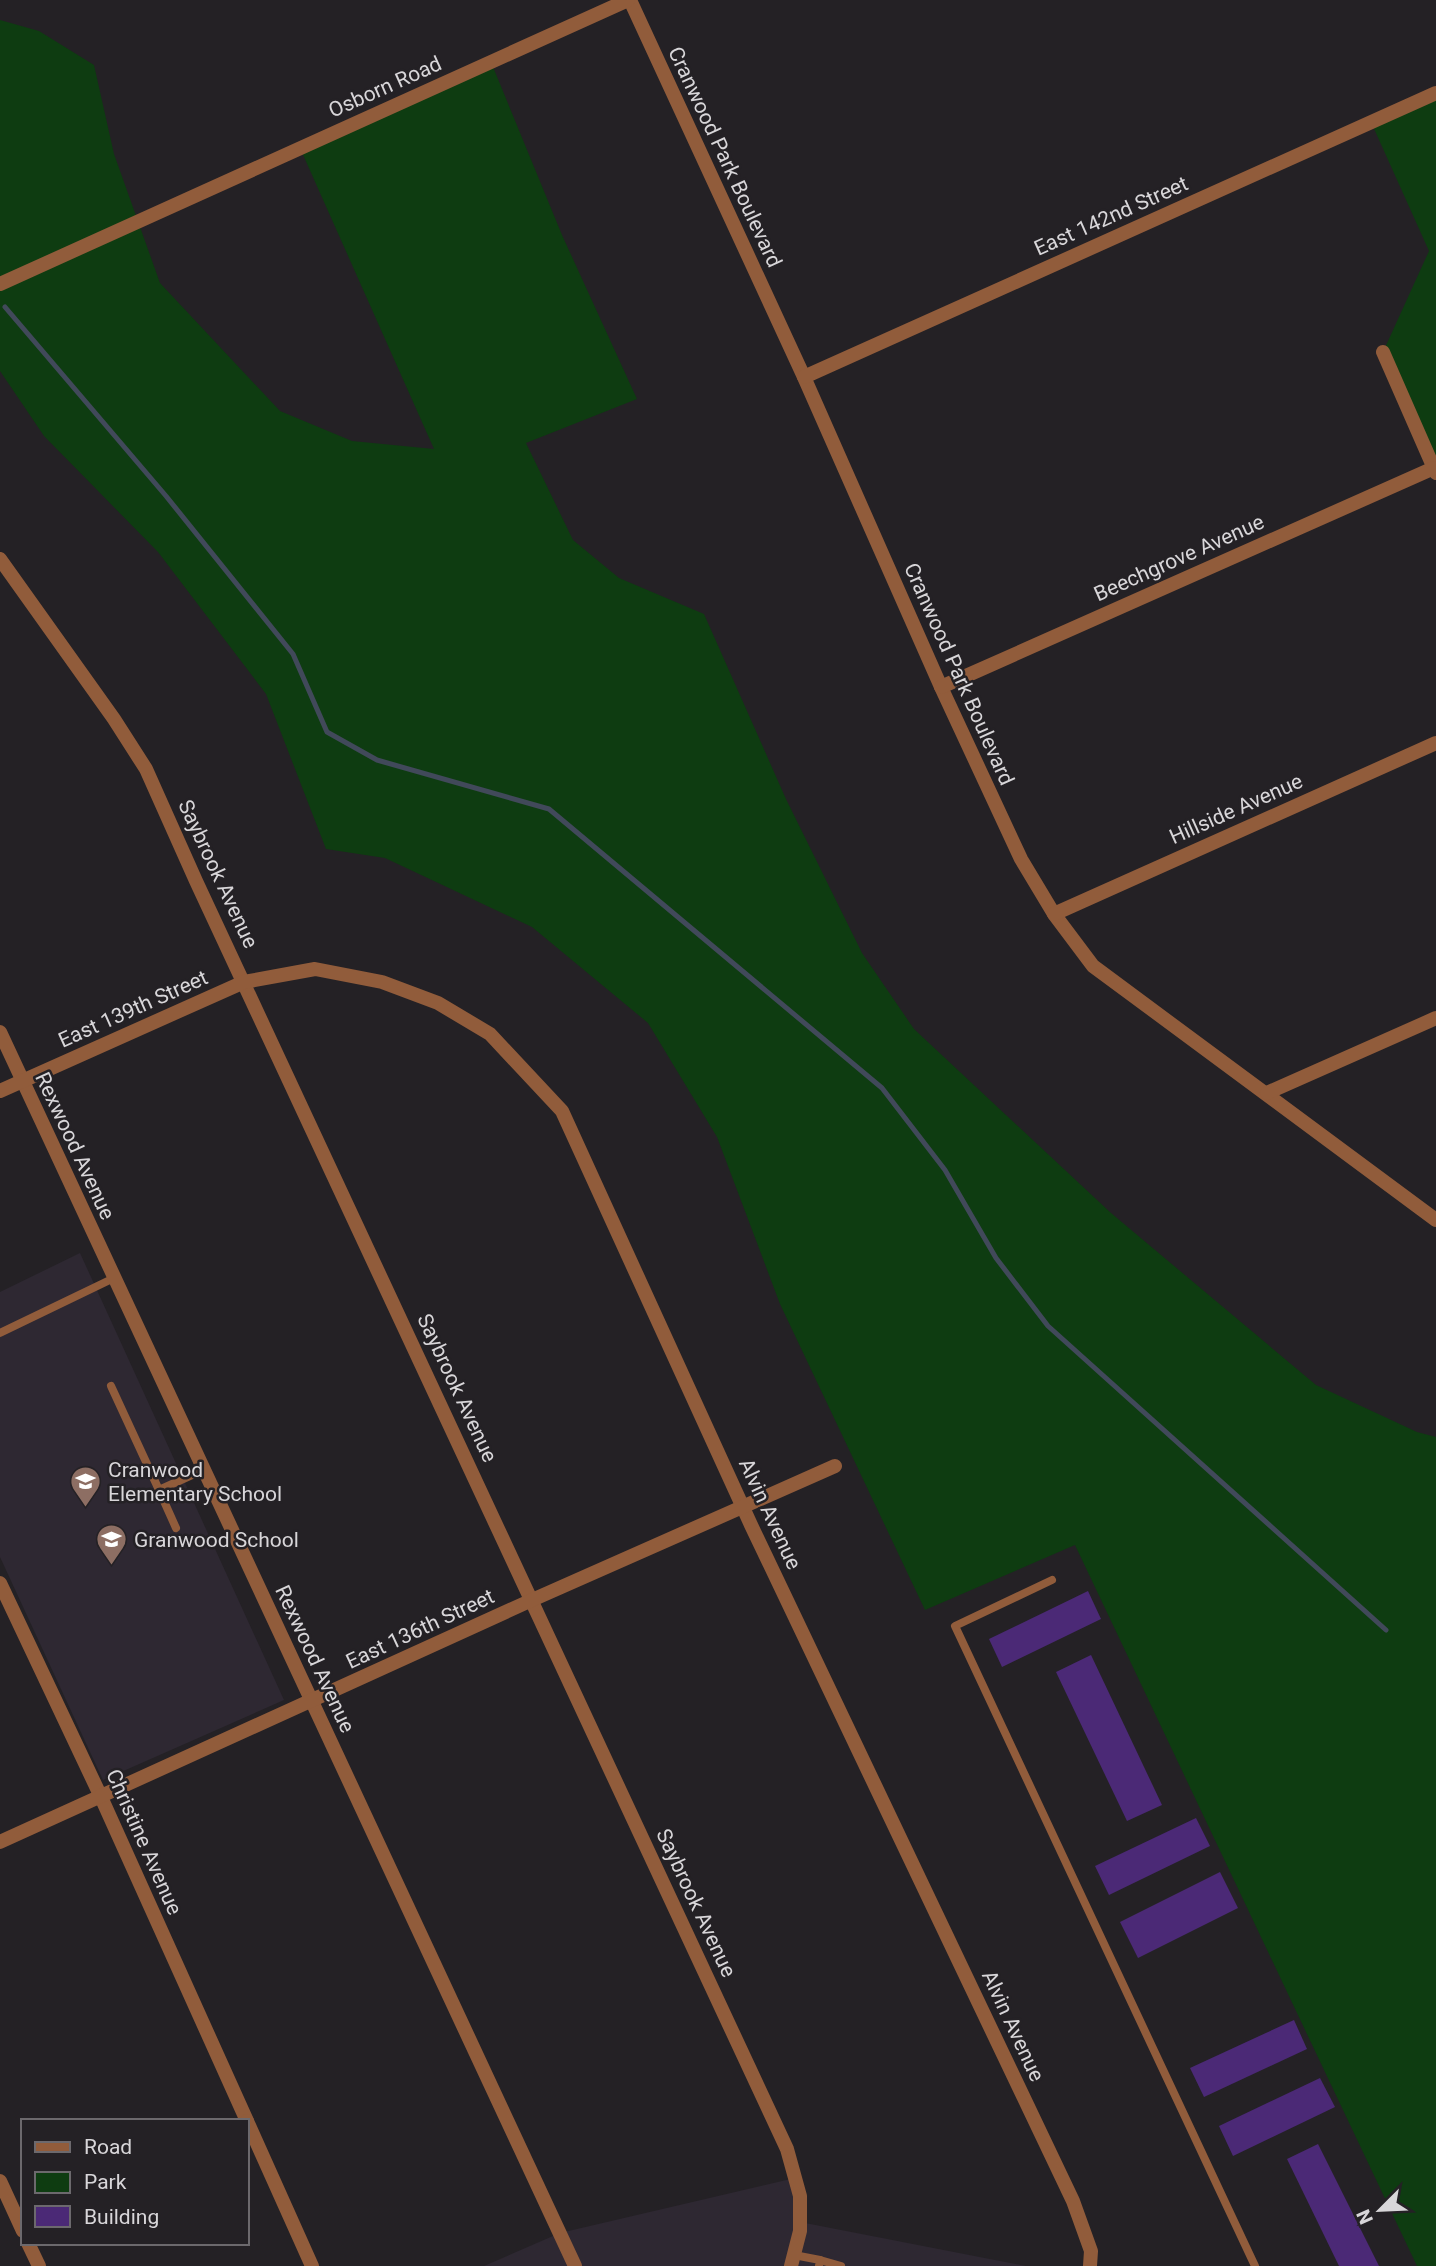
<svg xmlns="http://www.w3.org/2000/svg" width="1436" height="2266" viewBox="0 0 1436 2266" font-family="Roboto,sans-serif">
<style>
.built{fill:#2e2832}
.green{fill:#0e3c11}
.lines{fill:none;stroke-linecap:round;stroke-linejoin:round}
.stream{stroke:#41495a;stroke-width:5}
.building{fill:#4b2976}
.service{stroke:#915c3b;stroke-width:8}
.minor{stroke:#915c3b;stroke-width:14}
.labels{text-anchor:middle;stroke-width:5;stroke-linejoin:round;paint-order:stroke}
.street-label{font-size:21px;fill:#d8d6d9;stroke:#242125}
.poi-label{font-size:21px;fill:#d8d6d9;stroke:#242125;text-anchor:start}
</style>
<rect width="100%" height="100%" fill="#242125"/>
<g class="built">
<path d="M80,1253l204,447 -181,80 -103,-223v-265z"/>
<path d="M795,2178l5,44 226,44h-542l76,-33z"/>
</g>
<g class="green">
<path d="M0,20l39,11 55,34 20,89 46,129 120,128 72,30 82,8 -134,-301 191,-86 71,173 75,164 -111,44 47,97 46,38 85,36 82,185 76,154 52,76 197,184 205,172 101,47 19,5v829h-19l-342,-721 -150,65 -145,-306 -63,-167 -69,-114 -116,-96 -147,-69 -59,-9 -60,-155 -108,-142 -114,-116 -44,-65z"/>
<path d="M1436,93v380l-53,-121 46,-101 -58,-129z"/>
</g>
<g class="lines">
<path class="stream" d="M5,307l161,189 127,158 34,78 50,28 172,49 333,279 63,82 51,88 52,68 338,304"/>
</g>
<g class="building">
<path d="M1088,1591l13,28 -99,48 -13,-28z"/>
<path d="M1091,1655l71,150 -35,16 -71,-149z"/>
<path d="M1196,1818l14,28 -101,49 -14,-29z"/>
<path d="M1220,1872l18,36 -100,50 -18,-36z"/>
<path d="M1294,2020l13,29 -103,48 -14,-29z"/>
<path d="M1320,2078l15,29 -102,49 -14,-30z"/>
<path d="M1318,2144l61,122h-40l-52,-107z"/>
</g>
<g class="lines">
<g class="service">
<path d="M0,1333l114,-55"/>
<path d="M111,1386l48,104 44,-20"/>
<path d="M159,1490l17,38"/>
<path d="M1052,1580l-97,46 300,640"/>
<path d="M794,2255l26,5 -1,6"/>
<path d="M820,2260l21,6"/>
</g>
<g class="minor">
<path d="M630,0l174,377 137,310 80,172 33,55 39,52 343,254"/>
<path d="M0,284l628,-284"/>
<path d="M1383,352l53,121"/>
<path d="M804,377l632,-284"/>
<path d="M0,559l114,160 32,50 50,112 591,1268 13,47v35l-9,35"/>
<path d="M941,687l493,-219"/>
<path d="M1054,914l382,-171"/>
<path d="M0,1032l575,1234"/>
<path d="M0,1091l244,-109 71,-13 67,13 56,21 52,31 72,77 189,414 322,676 18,50 -1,15"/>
<path d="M1267,1093l169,-75"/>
<path d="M0,1583l101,214 146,324"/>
<path d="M0,1842l532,-242 303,-134"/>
<path d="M247,2121l65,145"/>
<path d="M0,2181l23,50"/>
<path d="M28,2243l11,23"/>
</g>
</g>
<defs>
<symbol id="school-pin" viewBox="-11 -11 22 30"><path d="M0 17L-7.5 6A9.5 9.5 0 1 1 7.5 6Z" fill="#8d6e63" stroke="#242125"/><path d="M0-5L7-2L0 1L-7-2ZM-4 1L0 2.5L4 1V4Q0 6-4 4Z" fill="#fff"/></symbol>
</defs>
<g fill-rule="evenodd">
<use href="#school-pin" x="68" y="1464" width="35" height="47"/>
<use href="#school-pin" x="94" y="1522" width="35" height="47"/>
</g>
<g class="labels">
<g class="street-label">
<text transform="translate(385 87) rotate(-24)" y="7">Osborn Road</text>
<text transform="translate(725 157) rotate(65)" y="7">Cranwood Park Boulevard</text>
<text transform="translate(1111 216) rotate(-24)" y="7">East 142nd Street</text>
<text transform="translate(1179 558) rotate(-24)" y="7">Beechgrove Avenue</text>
<text transform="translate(959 674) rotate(66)" y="7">Cranwood Park Boulevard</text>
<text transform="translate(1236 809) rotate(-24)" y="7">Hillside Avenue</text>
<text transform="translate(218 874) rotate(65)" y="7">Saybrook Avenue</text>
<text transform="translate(133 1009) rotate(-24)" y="7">East 139th Street</text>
<text transform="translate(75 1146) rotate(65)" y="7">Rexwood Avenue</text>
<text transform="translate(457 1388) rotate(65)" y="7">Saybrook Avenue</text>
<text transform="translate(770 1514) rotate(65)" y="7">Alvin Avenue</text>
<text transform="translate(420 1629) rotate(-25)" y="7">East 136th Street</text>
<text transform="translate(315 1659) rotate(65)" y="7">Rexwood Avenue</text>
<text transform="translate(144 1842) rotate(66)" y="7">Christine Avenue</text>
<text transform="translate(696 1903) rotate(65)" y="7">Saybrook Avenue</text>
<text transform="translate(1013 2026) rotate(65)" y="7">Alvin Avenue</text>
</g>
<g class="poi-label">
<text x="108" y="1477">Cranwood<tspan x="108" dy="24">Elementary School</tspan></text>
<text x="134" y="1547">Granwood School</text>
</g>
</g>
<rect x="21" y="2119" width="228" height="126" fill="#242125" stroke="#6c696d" stroke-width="2"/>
<rect x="35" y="2142" width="35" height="10" fill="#915c3b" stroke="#6c696d" stroke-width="2"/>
<text x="84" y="2154" font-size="21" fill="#d8d6d9">Road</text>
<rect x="35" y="2172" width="35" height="21" fill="#0e3c11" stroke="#6c696d" stroke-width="2"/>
<text x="84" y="2189" font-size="21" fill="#d8d6d9">Park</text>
<rect x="35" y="2206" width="35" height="21" fill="#4b2976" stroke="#6c696d" stroke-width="2"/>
<text x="84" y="2224" font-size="21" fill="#d8d6d9">Building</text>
<g transform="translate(1380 2210) rotate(246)" stroke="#242125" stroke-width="5" paint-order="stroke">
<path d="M0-5L12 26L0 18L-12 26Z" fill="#d8d6d9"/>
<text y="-10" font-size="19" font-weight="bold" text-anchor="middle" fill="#d8d6d9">N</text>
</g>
</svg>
